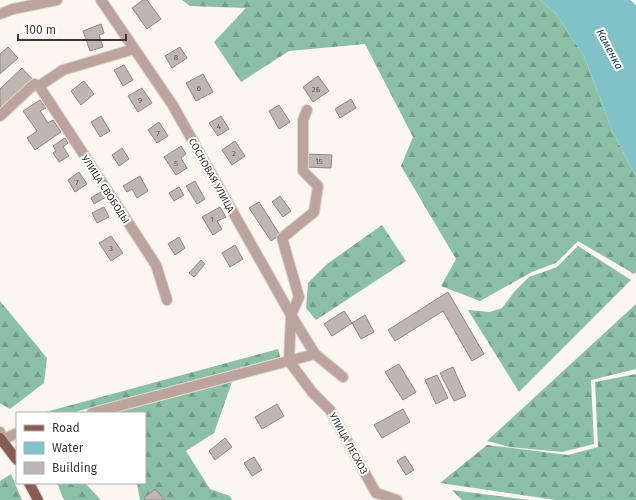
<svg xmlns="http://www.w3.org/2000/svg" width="636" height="500" viewBox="0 0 636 500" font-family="'Fira Sans',sans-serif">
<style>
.forest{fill:url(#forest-firs)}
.water{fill:#80c2c7}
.building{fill:#bfb6b4;stroke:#908886}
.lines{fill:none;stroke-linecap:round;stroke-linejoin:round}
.minor-casing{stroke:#d9d4ce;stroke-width:12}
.major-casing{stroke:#d9d4ce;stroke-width:12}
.minor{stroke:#bca39e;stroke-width:10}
.major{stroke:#875d56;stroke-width:10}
.labels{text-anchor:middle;stroke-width:4;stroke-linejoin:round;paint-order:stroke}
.number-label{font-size:8px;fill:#5a5754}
.street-label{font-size:10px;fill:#393734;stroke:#fff}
.water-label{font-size:11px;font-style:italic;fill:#153638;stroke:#fff}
</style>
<defs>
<pattern id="forest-firs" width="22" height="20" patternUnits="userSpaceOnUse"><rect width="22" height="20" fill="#8bc0a6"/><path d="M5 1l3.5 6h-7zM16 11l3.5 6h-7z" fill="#739d88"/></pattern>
</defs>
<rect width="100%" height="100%" fill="#fcf6f0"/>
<g class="forest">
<path d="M182,0h358l16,14 28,42 28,74 24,47v95l-2,2 -56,-33 -22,22 -24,9 -52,29 -39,-15 15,-27 -55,-93 12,-29 -48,-93 -76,7 -48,31 -27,-40 32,-34 -56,-2z"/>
<path d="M382,225l24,36 -90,59 -10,-12 2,-25 19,-19z"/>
<path d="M578,246l53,34 -112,112 -51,-82 22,2 12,-4 13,-17 14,-14 28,-10z"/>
<path d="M0,301l47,57 -3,25 -34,26 -10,-6z"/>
<path d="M636,304v65l-45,11 3,64 -32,8 -52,-5 -23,-6z"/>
<path d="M278,349l2,8 -209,56h-29z"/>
<path d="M636,374v126h-80l-116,-17 47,-38 81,10 30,-8 -3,-65z"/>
<path d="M232,382l-18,51 -28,18 24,38 20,7 2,4h-92l-3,-17h8v-70h-30z"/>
<path d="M11,474l11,26h-22v-19z"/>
<path d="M57,483h28l16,17h-37z"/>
<path d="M452,490l78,10h-68z"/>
</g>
<path class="water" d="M540,0h90l6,5v172l-24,-47 -28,-74 -28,-42z"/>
<g class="building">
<path d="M143,0h4l14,19 -14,10 -15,-21z"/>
<path d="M101,24l3,9 -5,2 4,12 -13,4 -7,-20z"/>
<path d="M8,47l10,11 -18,16v-20z"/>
<path d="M180,47l7,11 -15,10 -7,-12z"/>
<path d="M124,65l9,15 -10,6 -9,-16z"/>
<path d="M22,68l11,12 -33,30v-21z"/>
<path d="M203,74l10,18 -17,9 -10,-18z"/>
<path d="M318,76l11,15 -16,11 -10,-15z"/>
<path d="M84,81l10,13 -13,11 -10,-14z"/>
<path d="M142,88l10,15 -14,9 -10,-16z"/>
<path d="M351,99l5,9 -16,10 -5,-9z"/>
<path d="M40,100l6,8 -6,3 8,12 5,-3 8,12 -26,18 -8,-12 10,-7 -14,-20z"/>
<path d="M279,105l11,17 -11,7 -10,-18z"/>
<path d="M101,116l9,15 -10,6 -9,-15z"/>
<path d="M221,116l8,13 -11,7 -9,-13z"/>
<path d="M159,122l9,14 -11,7 -9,-13z"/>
<path d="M65,138l3,5 -5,4 6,9 -10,6 -6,-9 3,-2 -3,-5z"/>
<path d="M235,141l10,15 -13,9 -10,-15z"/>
<path d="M181,146l5,8 -5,4 6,10 -11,7 -12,-18z"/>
<path d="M122,148l7,11 -10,7 -7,-11z"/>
<path d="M306,154l26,1 -1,13 -25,-1z"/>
<path d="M79,172l8,12 -12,8 -7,-12z"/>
<path d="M140,176l8,15 -11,7 -5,-9 -5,3 -4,-6z"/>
<path d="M195,181l10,18 -8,5 -11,-18z"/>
<path d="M179,187l5,8 -10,6 -5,-8z"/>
<path d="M102,191l4,6 -12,7 -3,-6z"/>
<path d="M280,196l11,15 -8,6 -11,-15z"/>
<path d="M259,202l21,33 -9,6 -22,-33z"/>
<path d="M104,207l5,10 -12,6 -5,-10z"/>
<path d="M220,207l6,10 -9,4 5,8 -9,6 -11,-18z"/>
<path d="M111,236l12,17 -12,8 -12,-18z"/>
<path d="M179,237l6,11 -10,7 -7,-11z"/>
<path d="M235,245l8,14 -13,8 -8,-14z"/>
<path d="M201,260l4,4 -11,13 -5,-4z"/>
<path d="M448,292l36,62 -12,7 -29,-50 -48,30 -7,-11z"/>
<path d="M344,311l8,12 -20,13 -8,-12z"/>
<path d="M365,315l9,17 -13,7 -9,-16z"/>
<path d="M399,364l17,28 -13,8 -18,-28z"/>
<path d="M453,367l13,29 -12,5 -14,-28z"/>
<path d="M437,375l11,23 -12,6 -11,-24z"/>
<path d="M277,404l7,12 -22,13 -7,-12z"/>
<path d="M403,409l7,13 -28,16 -8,-13z"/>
<path d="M225,438l7,9 -17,13 -6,-9z"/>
<path d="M405,456l9,14 -8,5 -9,-14z"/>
<path d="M254,457l8,13 -10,6 -8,-13z"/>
<path d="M155,489l10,11h-19l-2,-2z"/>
</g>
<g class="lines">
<defs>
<g id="minor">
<path d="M101,0l71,104 119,211 -2,46"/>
<path d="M0,14l13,-5 44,-9"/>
<path d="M39,86l24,-16 71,-21"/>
<path d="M0,116l31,-29 4,-3 4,2 117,179 11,35"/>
<path d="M315,354l28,23"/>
<path d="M289,361l23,31 18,18 46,83 21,7"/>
<path d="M92,413l223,-59 -24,-39 8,-18 -17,-59 32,-26 4,-26 -15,-15v-51l4,-10"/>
<path d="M0,432l2,8 15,-7"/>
</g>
<g id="major">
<path d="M0,438l17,22"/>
<path d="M29,483l9,17"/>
</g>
</defs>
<use href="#minor" class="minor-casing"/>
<use href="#major" class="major-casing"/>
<use href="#minor" class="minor"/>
<use href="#major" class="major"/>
</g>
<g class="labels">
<g class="number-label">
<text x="176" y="60">8</text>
<text x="199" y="91">6</text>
<text x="316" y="92">2Б</text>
<text x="140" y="103">9</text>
<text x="219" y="129">4</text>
<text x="158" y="136">7</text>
<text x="234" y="156">2</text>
<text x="319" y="164">15</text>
<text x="176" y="166">5</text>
<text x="77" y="185">7</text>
<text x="212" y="222">1</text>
<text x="111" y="251">3</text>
</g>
<g class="street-label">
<text transform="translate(212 175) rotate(61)" y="4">СОСНОВАЯ УЛИЦА</text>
<text transform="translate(106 189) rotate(57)" y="4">УЛИЦА СВОБОДЫ</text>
<text transform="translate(349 443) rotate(61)" y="4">УЛИЦА ЛЕСХОЗ</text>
</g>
<g class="water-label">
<text transform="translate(610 49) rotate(62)" y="4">Каменка</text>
</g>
</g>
<rect x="16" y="412" width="130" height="72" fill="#ffffff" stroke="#b0afae"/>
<rect x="24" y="425" width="20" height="6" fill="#875d56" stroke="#b0afae"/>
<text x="52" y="432" font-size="12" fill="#393734">Road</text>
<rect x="24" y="442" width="20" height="12" fill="#80c2c7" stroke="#b0afae"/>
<text x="52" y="452" font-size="12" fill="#393734">Water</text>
<rect x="24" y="462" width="20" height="12" fill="#bfb6b4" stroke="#b0afae"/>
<text x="52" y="472" font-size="12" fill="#393734">Building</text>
<path d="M18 34v6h108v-6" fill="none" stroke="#393734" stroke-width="2"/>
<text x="24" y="34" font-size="12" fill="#393734" stroke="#ffffff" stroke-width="3" paint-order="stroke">100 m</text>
</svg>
